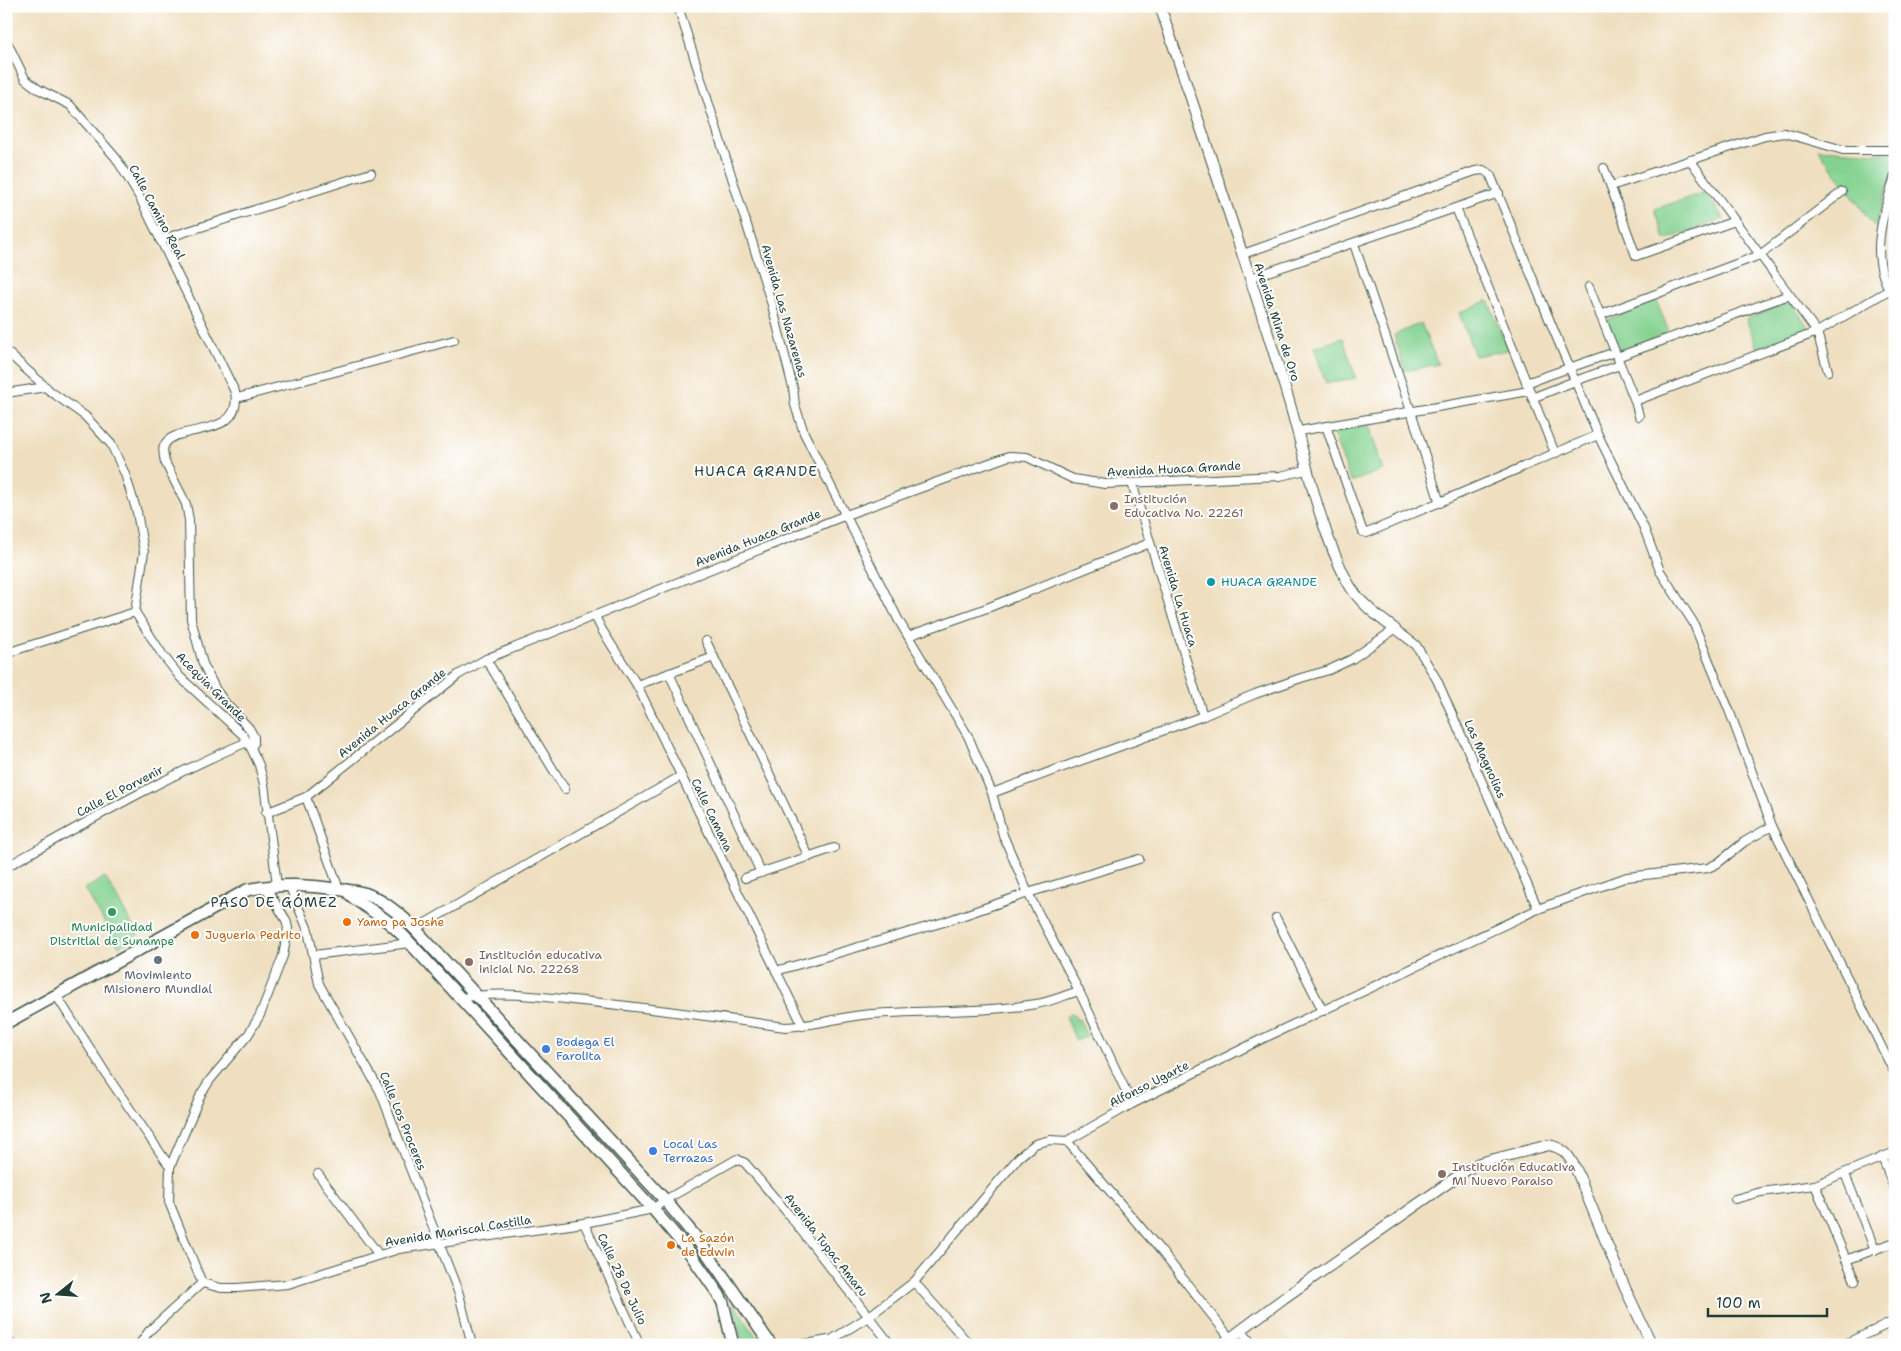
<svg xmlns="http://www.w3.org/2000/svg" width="1901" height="1351" viewBox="0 0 1901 1351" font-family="'Shantell Sans',sans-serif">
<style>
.green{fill:#84d291;stroke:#528862}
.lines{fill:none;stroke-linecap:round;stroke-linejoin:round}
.minor-casing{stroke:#3e5549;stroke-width:10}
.tertiary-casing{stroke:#3e5549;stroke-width:12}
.secondary-casing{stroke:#3e5549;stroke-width:14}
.minor{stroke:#fff;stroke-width:8}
.tertiary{stroke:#fff;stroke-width:10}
.secondary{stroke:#fff;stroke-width:11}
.education-dot{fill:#8d6e63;stroke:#fff;stroke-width:2}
.culture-dot{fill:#0f9aa8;stroke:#fff;stroke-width:2}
.leisure-dot{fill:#2e9e5b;stroke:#fff;stroke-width:2}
.food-dot{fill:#e8710a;stroke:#fff;stroke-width:2}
.worship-dot{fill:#6b7280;stroke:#fff;stroke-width:2}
.shop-dot{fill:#3f7fe0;stroke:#fff;stroke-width:2}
.labels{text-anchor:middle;stroke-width:4;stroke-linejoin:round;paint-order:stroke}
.street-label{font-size:12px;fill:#1f3d34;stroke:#fff}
.education-label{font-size:12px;fill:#785e54;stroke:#fff;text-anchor:start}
.culture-label{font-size:12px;fill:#0d838f;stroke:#fff;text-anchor:start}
.food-label{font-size:12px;fill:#c56008;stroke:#fff;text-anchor:start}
.leisure-label{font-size:12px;fill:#27864d;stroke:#fff}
.worship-label{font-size:12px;fill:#5b616d;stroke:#fff}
.shop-label{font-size:12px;fill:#366cbe;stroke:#fff;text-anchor:start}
.neighbourhood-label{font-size:14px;letter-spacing:1px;fill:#1f3d34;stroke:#fff}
</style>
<rect width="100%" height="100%" fill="#fff"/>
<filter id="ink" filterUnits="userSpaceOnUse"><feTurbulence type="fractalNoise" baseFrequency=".02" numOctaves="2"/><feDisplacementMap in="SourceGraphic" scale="10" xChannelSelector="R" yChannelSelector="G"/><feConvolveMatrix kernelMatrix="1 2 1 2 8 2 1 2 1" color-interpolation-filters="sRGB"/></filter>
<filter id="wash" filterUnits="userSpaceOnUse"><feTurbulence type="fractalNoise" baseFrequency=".0096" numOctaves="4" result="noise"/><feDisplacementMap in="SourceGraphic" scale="20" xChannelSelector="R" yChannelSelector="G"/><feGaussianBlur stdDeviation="1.12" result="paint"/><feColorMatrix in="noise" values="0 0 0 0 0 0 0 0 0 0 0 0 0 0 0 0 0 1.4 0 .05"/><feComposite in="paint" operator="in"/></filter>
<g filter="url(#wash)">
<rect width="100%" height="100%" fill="#efdfc0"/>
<g class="green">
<path d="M1818,149l77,5v11l-20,62z"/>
<path d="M1705,192l19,27 -59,21 -10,-31z"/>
<path d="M1488,300l20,50 -33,6 -16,-43z"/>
<path d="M1656,300l13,32 -49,19 -13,-31z"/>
<path d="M1790,301l20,28 -53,19 -11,-29z"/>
<path d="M1421,323l17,41 -33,7 -11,-36z"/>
<path d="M1343,338l13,40 -30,5 -12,-36z"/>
<path d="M1369,425l14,45 -32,12 -19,-51z"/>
<path d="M105,877l33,58 -19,12 -34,-58z"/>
<path d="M1069,1014l6,1 1,5 3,-1 8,17 -11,5 -10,-24z"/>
<path d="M732,1301l30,44h-19z"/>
</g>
</g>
<g filter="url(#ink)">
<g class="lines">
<defs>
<g id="minor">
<path d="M678,6l94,299 21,83 2,17 9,28 95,188 69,115 24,57 11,42 25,58 51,98 53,113"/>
<path d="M6,40l19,39 13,10 32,16 46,53 24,40 95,194c9,49 -62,30 -71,54 -2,4 0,11 1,16l21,42 3,16 2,99 12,45 13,26 11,15 22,23 5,9v6l-3,5"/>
<path d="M1690,160l127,172 11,39"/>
<path d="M1604,168l32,88 99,-35"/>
<path d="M1895,176c-12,41 -29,84 0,122"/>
<path d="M1611,186l154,-50 20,-3 58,17h52"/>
<path d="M1456,208l99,245"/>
<path d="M160,240l211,-67"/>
<path d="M1354,244l57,167 29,92"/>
<path d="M1243,254l232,-83 8,-1 7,4 64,157 44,104 46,93 16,43 33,51 36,88 43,116 123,248"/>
<path d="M1250,278l249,-85"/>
<path d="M1589,287l46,114 4,15"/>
<path d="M1600,315l160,-60 82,-63"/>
<path d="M6,351l44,40 35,25 26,28 14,30 12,38 7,40 -9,60 27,42 18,23 63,58 8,13 8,17 5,19 13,101"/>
<path d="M1617,357l172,-62"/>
<path d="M1526,383l89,-31"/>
<path d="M6,393l40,-6"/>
<path d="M237,398l217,-58"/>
<path d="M1532,398l43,-17 45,-16"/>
<path d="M1635,401l182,-69 72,-42"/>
<path d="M1326,426l37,106 4,1 231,-98"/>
<path d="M1299,431l230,-40"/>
<path d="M1132,483l71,233"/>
<path d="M595,616l7,14 35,55 166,341"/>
<path d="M908,636l79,-28 163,-65"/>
<path d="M706,641l103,216"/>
<path d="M6,656l10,-6 119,-38"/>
<path d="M486,659l79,130"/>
<path d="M669,673l92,200"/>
<path d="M637,685l77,-28"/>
<path d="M992,793l211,-77 52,-22 46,-16 28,-8 23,-11 43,-30 21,16 21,35 101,229"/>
<path d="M306,797l33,92"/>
<path d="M266,813l40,-16 152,-122 28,-16 360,-144 163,-59 18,1 46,22 32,5 175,-8 26,-6"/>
<path d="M6,867c79,-44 158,-90 241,-125"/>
<path d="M745,878l89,-30"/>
<path d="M289,885l19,45 11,54 61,107 79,203 13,51"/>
<path d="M265,886l21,34 2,8 -5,28 -23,59 -12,20 -38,45 -9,14 -31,73 -1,35 33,81 19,5h16l51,-4 111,-35 185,-26 69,-14 12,-9 72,-41 8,4 40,47 106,135"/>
<path d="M1276,918l47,93"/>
<path d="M415,929l266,-153"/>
<path d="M314,955l96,-12"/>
<path d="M776,971l168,-49 84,-29 111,-34"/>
<path d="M56,995l54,85 60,87"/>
<path d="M462,998c33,-7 76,-2 110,2 72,7 142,17 213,27 30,-1 57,-11 87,-13 54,-4 109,-1 164,-10 14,-2 29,-9 43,-13"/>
<path d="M1067,1141l94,110 69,87"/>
<path d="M1882,1157l13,34"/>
<path d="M318,1174l61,81"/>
<path d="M1845,1174l30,76"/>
<path d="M1815,1185l40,96"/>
<path d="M1735,1199l26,-7 54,-7 80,-33"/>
<path d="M584,1223l56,122"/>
<path d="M1846,1260l49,-18"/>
<path d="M914,1282l56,63"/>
<path d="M1241,1330l12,15"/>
<path d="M6,1336l5,9"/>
<path d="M139,1345l10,-14 53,-48"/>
<path d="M790,1345l22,-2 16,-3"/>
<path d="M823,1345l45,-28 46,-35 105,-125 16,-13 15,-4 17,1 65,-37 128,-64 278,-131 89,-32 81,-9 10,-5 26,-21 28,-16"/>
<path d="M1842,1345l53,-24"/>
</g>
<g id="tertiary">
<path d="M1160,6c43,127 85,254 125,382 20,64 31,133 62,193 11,21 30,35 48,48"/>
<path d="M1221,1345l63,-47 184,-129 11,-6 70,-18c17,4 19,10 27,24l49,119 27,57"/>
</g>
<g id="secondary">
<path d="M346,890c8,11 20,16 31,24 13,8 23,18 33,29l243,266 34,40 32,46 4,8 10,42"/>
<path d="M6,1023l241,-133c33,-7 63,-5 96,0 9,1 17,1 26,5 18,8 33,21 46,34l250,271 33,40 73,105"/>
</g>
</defs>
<use href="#minor" class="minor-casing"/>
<use href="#tertiary" class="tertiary-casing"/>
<use href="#secondary" class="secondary-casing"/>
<use href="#minor" class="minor"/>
<use href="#tertiary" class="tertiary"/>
<use href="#secondary" class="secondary"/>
</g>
</g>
<g class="education-dot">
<circle cx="1114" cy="506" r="5"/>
<circle cx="469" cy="962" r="5"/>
<circle cx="1442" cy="1174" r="5"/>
</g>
<circle class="culture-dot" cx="1211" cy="582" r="5"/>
<circle class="leisure-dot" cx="112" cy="912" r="5"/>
<g class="food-dot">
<circle cx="347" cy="922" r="5"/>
<circle cx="195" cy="935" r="5"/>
<circle cx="671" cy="1245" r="5"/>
</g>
<circle class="worship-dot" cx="158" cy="960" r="5"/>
<g class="shop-dot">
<circle cx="546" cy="1049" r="5"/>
<circle cx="653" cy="1151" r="5"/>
</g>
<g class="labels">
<g class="street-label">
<text transform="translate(157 212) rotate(62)" y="4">Calle Camino Real</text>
<text transform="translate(784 311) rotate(74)" y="4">Avenida Las Nazarenas</text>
<text transform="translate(1277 322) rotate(72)" y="4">Avenida Mina de Oro</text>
<text transform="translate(1174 469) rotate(-3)" y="4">Avenida Huaca Grande</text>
<text transform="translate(758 538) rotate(-22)" y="4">Avenida Huaca Grande</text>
<text transform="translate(1178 596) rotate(73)" y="4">Avenida La Huaca</text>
<text transform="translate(211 687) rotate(45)" y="4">Acequia Grande</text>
<text transform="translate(392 713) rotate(-39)" y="4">Avenida Huaca Grande</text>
<text transform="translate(1485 759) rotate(66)" y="4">Las Magnolias</text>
<text transform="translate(120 791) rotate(-28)" y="4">Calle El Porvenir</text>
<text transform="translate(712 815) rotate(64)" y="4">Calle Camana</text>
<text transform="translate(1149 1084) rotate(-27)" y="4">Alfonso Ugarte</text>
<text transform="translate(403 1121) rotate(68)" y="4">Calle Los Proceres</text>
<text transform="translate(458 1231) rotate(-9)" y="4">Avenida Mariscal Castilla</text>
<text transform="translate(826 1245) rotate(52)" y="4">Avenida Tupac Amaru</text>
<text transform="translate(622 1279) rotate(65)" y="4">Calle 28 De Julio</text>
</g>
<g class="education-label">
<text x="1124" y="503">Institución<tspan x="1124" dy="14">Educativa No. 22261</tspan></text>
<text x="479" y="959">Institución educativa<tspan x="479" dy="14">inicial No. 22268</tspan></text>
<text x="1452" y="1171">Institución Educativa<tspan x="1452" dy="14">Mi Nuevo Paraiso</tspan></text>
</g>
<g class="culture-label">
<text x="1221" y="586">HUACA GRANDE</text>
</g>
<g class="food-label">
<text x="357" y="926">Yamo pa Joshe</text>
<text x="205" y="939">Jugueria Pedrito</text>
<text x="681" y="1242">La Sazón<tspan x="681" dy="14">de Edwin</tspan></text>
</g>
<g class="leisure-label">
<text x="112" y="931">Municipalidad<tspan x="112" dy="14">Distritlal de Sunampe</tspan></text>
</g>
<g class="worship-label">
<text x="158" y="979">Movimiento<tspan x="158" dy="14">Misionero Mundial</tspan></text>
</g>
<g class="shop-label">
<text x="556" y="1046">Bodega El<tspan x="556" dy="14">Farolita</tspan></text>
<text x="663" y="1148">Local Las<tspan x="663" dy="14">Terrazas</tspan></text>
</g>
<g class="neighbourhood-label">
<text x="756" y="476">HUACA GRANDE</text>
<text x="274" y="907">PASO DE GÓMEZ</text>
</g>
</g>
<rect width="1901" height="1351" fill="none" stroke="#fff" stroke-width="25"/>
<g transform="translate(58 1294) rotate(253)" stroke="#ffffff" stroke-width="4" paint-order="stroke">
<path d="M0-4L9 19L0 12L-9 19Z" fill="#1f3d34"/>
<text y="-8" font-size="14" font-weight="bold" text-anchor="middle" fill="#1f3d34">N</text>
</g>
<path d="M1708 1308v8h119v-8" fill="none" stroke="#1f3d34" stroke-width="2.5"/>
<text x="1716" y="1308" font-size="15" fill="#1f3d34" stroke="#ffffff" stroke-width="4" paint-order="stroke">100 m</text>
</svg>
